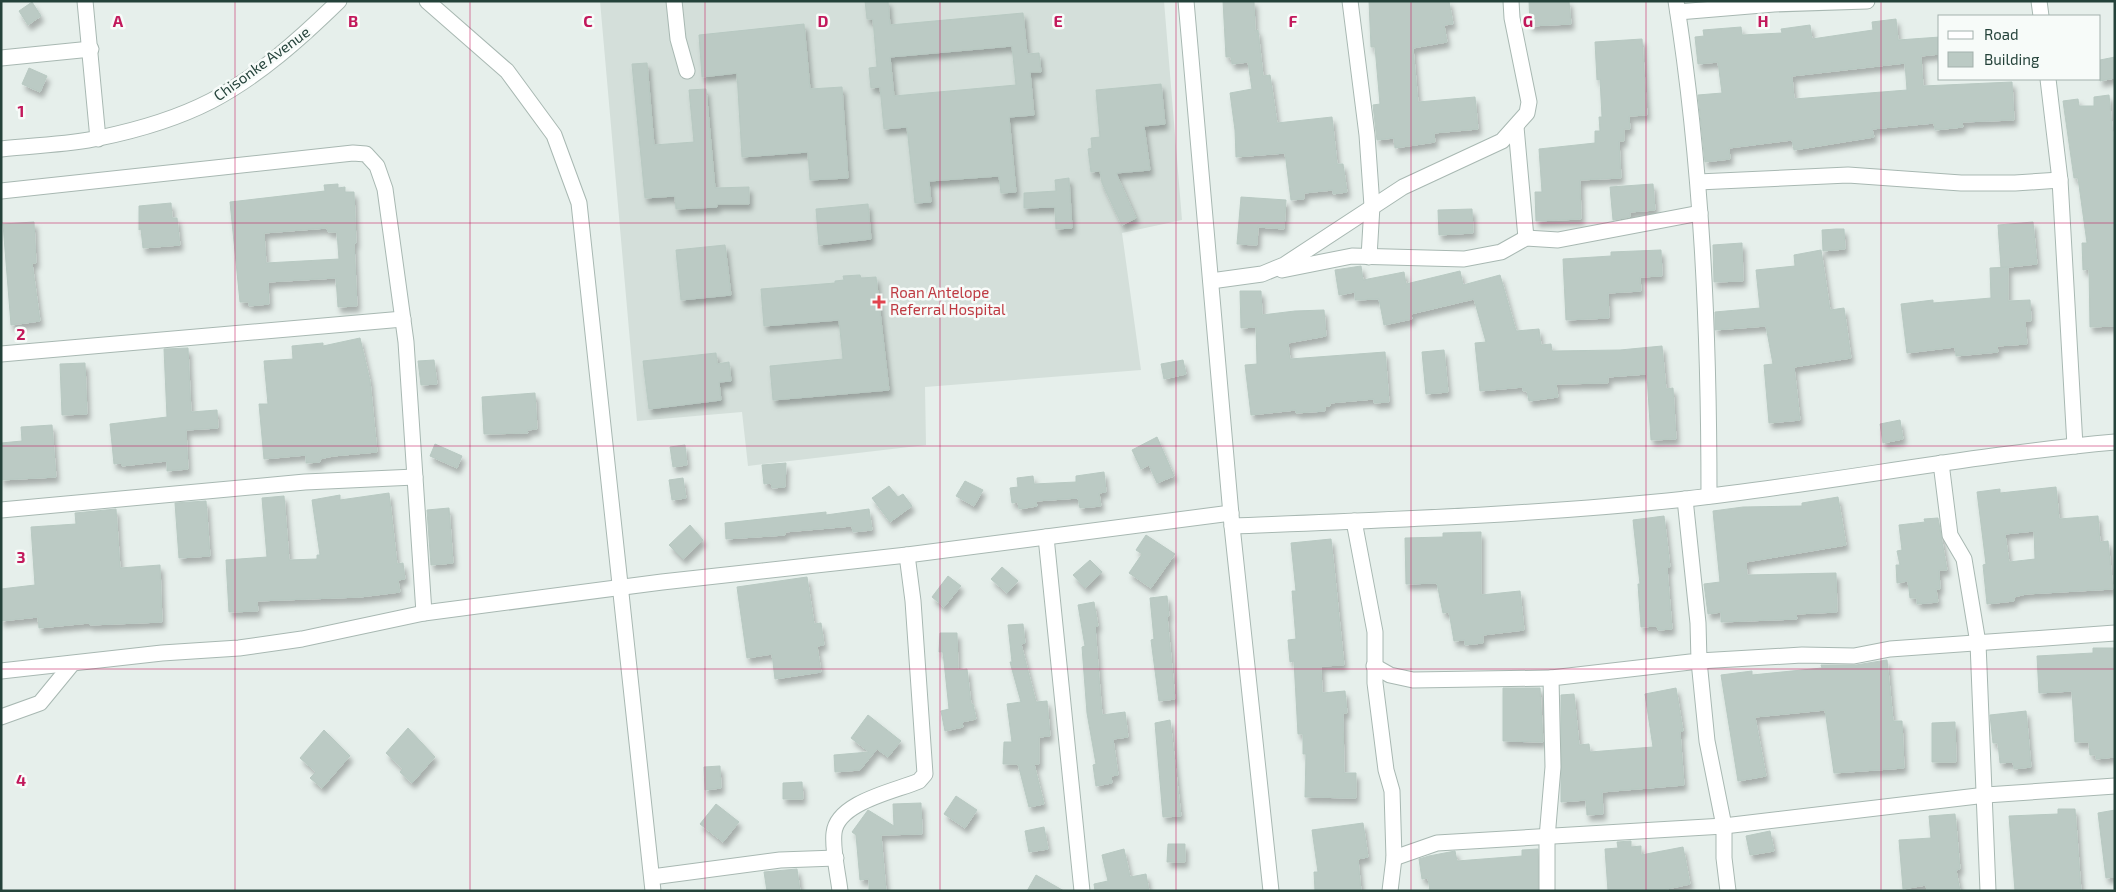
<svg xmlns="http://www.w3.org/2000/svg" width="2116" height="892" viewBox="0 0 2116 892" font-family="'Exo 2',sans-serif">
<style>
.built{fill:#d4dfda}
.building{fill:#bbcac4;stroke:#b8c9c2;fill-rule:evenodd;filter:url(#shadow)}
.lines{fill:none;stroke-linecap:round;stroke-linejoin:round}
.minor-casing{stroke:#a8b8b2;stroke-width:17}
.minor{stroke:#fff;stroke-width:15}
.grid{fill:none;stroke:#c2185b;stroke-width:1;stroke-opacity:0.55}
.health-dot{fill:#e0444e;stroke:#f7fbf9;stroke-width:2}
.labels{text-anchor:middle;stroke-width:5;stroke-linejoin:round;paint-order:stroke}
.street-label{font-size:15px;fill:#24423a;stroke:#f7fbf9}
.health-label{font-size:15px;fill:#be3a42;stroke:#f7fbf9;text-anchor:start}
.grid-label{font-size:16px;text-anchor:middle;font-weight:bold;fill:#c2185b;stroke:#f7fbf9;stroke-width:5;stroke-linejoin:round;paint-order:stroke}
</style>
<defs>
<filter id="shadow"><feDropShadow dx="3" dy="5.5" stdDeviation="2.5" flood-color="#0004"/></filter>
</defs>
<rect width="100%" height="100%" fill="#e6efeb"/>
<path class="built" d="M600,1h564l18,219 -60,13 19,137 -216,17 1,58 -178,21 -6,-54 -105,9z"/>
<g class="building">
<path d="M865,1h23l2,24 133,-12 4,41 12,-1 2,19h-11l4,43 -25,2 7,75 -15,1 -2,-17 -70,5 2,21 -16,1 -8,-76 -23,2 -4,-42 -9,1 -2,-20 8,-1 -4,-48h-6zM1012,46l4,39 -122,11 -4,-39z"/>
<path d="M1223,1h31l1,30 3,-1 5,46 7,-1 7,48 55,-6 5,47h6l4,28 -14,2v-4l-29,3v6l-13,1 -6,-47 -49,4 -1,-27 -5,-37 22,-4 -4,-27 -16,2 -1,-7h-5z"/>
<path d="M1369,1h80l4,23 -9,1 3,17 -34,6 5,54 57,-5 3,32 -44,4 1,9 -40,6 -1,-10 -17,2 -4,-35 7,-1 -5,-57h-4z"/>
<path d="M1529,1h40l2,23 -41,2z"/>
<path d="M32,2l9,14 -13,9 -9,-14z"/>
<path d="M1896,19l2,21 42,-3v17l-19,2 2,30 89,-4 2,38 -52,2 1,5 -28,3 -1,-7 -62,6 2,8 -80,13 -2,-10 -63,8 1,11 -25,3 -7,-67 24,-2 -4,-31 -20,2 -3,-27 9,-1 -1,-6 38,-3 1,8 40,-2 -1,-4 29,-4 2,14 61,-9 -1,-8zM1905,63l2,27 -113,9 -2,-23z"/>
<path d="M804,24l6,65 32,-2 6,91 -38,2 -2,-28 -66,5 -5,-84 -35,4 -3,-42z"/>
<path d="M1642,39l5,76 -18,1 1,13h-6v12h-5l2,37 -41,2 1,39 -45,2 -1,-29h7l-3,-43 56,-6v-12h5l-1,-14h3l-2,-38 -3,1 -2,-38z"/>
<path d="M2115,57v21l-15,3v-21z"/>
<path d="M647,63l7,82 40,-3 -5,-52 17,-1 9,99 34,-1v17h-32v3l-41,2 -1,-13 -30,2 -13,-134z"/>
<path d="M29,68l18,8 -7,16 -18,-8z"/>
<path d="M1161,84l4,40 -21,2 6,44 -34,3 20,45 -14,7 -20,-42 -2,-12 -9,1 -3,-23 4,-1 -1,-10 9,-1 -4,-47z"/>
<path d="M2109,95l6,62v169l-25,1 -1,-58 -6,1 -1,-27h5l-9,-65h-4l-11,-77 15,-2 1,7h15v-9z"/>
<path d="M1069,178l3,50 -16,1 -1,-22 -31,1v-15l32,-2 -1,-11z"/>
<path d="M338,184v4l7,-1v5h9l2,51h-2l3,63 -19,1 -2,-29 -68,4 1,22 -20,2v-4h-9l-10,-100 95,-11 -1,-6zM327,228l1,4h9l2,27 -73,4 -2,-30z"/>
<path d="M1653,184l2,26 -25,2v5l-17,3 -3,-33z"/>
<path d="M1241,197l45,3 -2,29 -26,-2 -1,18 -20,-1z"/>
<path d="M171,203l1,15h5l3,27 -37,3 -2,-19 -2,1v-24z"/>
<path d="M868,204l3,35 -52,6 -3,-36z"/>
<path d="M1472,209l1,24 -34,2 -1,-25z"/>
<path d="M34,222l2,41h-4l8,58 -29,4 -8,-101z"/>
<path d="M2033,222l4,42 -36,4 -3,-43z"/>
<path d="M1836,229h8l1,20 -22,2 -1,-21z"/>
<path d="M1742,243l1,38 -29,1 -1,-37z"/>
<path d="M725,245l6,50 -50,5 -5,-50z"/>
<path d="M1661,250l1,26 -22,1 1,14 -33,2 1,25 -43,2 -3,-61 48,-3v-4z"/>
<path d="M1821,250l9,60 14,-2 7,50 -57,9 6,53 -31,3 -5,-58 9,-1 -7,-38 -51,4v-18l45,-4 -4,-38 39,-4 -1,-11z"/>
<path d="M1361,266l2,14 41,-8 2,12 54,-13 3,14 37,-10 16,56 23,-2 2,16 10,-1 1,7 68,-1 42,-4 4,43 7,-1 3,51 -25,1 -4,-66 -39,3v6l-52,1 2,13 -29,4 -2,-10h-4v-4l-43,4 -5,-48 11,-1 -12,-43 -63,15 1,5 -28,6 -5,-26 -24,1v-8l-16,3 -4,-25z"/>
<path d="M2008,267v34l22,-1 1,21h-6l2,23 -30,2 1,6 -42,4 -1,-9 -48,6 -6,-49 32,-4v3l58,-5 -1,-30z"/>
<path d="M860,275l1,3 15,-1 13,113 -116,10 -3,-34 73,-7 -4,-39 -75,6 -3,-37 74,-6v-2l9,-1 -1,-4z"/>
<path d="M1240,291h21l1,24 33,-4 29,-1 2,26 -38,7 2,16 95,-7 4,50 -15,1v-4l-44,4v3h-5v5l-29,2v-3l-45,5 -6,-50 12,-1 -1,-37 -15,1z"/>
<path d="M360,338l10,43 7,71 -44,4 -13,3v3l-14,1v-8l-42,4 -5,-55h9l-4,-43 29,-2 -1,-13 31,-3v3z"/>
<path d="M188,348l3,64 26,-2 1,18 -32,2 2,39 -21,2v-10l-45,5 -1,-3 -7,1 -4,-40 57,-7 -3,-68z"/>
<path d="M1444,350l4,42 -22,2 -4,-42z"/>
<path d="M716,353l1,11 12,-2 2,19 -12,1 2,18 -72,9 -6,-48z"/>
<path d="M434,360l3,24 -16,1 -3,-24z"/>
<path d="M1183,360l3,14 -22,5 -3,-15z"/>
<path d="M85,363l2,51 -25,1 -2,-51z"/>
<path d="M535,393l2,36 -10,1 1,3 -44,1 -2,-37z"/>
<path d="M1900,420l3,19 -20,4 -3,-19z"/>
<path d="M52,425l4,52 -55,3v-37l21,-2 -1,-14z"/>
<path d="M1157,437l17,39 -17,7 -8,-18 -8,4 -9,-19z"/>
<path d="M435,444l27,12 -5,12 -27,-12z"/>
<path d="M685,445l2,20 -14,2 -3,-20z"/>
<path d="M786,463l-1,24 -13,1 -1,-5 -7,1 -2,-19z"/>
<path d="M1104,472l2,20 -7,1 2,13 -21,2 -2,-10 -42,3 1,5 -18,3 -1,-7 -6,1 -2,-15 8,-1 -1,-9 16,-2 1,8 42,-2v-6z"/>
<path d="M683,478l3,20 -14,2 -3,-20z"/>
<path d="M965,481l18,9 -9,16 -18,-10z"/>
<path d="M889,486l9,11 5,-3 9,12 -22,16 -18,-24z"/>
<path d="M2056,487l3,32 39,-3 2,26 8,-1 5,48 -87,5 -12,3v4l-27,3 -4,-39 3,-1 -9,-72 23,-3v4zM2034,531l1,28 -26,3 -4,-28z"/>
<path d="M389,493l8,71 6,-1 2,16 -7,1 2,12 -40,5 -103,4 1,10 -29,1 -3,-52 41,-3 -5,-59 22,-2 5,64 28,-1v-4h3l-8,-55 28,-5v5z"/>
<path d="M1838,497l8,48 -100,17 1,13 89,-2 1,39 -41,2 1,5 -76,3v-10l-13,2 -4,-30 16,-2 -7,-71 30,-4 59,-1v-3z"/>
<path d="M206,501l4,55 -31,2 -4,-55z"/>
<path d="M449,508l4,55 -22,2 -4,-55z"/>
<path d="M116,509l4,59 40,-3 2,57 -72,3 -1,-2 -50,5 -1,-11 -37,4v-32l34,-4 -4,-58 45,-3 -1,-11z"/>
<path d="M869,509l3,21 -19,2 -1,-6 -67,6v3l-59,4 -1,-16 101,-11v3z"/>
<path d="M1664,516l6,51 -3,1 5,61 -14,1 -1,-4 -16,1 -3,-43h2l-7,-64z"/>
<path d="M1938,518l9,52h-8l1,19h-4l2,13 -21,2v-6h-7l-2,-17 -11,2 -1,-18h4l-3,-14 5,-1 -3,-25 26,-3 -1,-3z"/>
<path d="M690,525l13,15 -20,19 -14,-14z"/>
<path d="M1481,532v63l39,-4 4,39 -41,5v8l-18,2v-5l-11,1 -5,-29 -6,1 -6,-30 -31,1 -1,-46 38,-1v-4z"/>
<path d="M1146,535l29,19 -24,34 -22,-15 13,-19 -6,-4z"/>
<path d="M1331,539l13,126 -23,1 1,27 23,-2 2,22h-4l1,60h12v25l-51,-1 1,-43h-3v-20h-5l-4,-73 -4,1 -2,-22 8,-1 -4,-48h4l-5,-48z"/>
<path d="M1090,560l12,12 -17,16 -12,-13z"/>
<path d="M1002,567l16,14 -11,12 -16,-14z"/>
<path d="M948,576l13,10 -17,21 -12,-10z"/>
<path d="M807,577l7,47 7,-1 3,22 -7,1 4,26 -46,7 -3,-25 -25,4 -10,-71z"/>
<path d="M1167,596l2,20h-2l8,83 -16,2 -8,-61 3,-1 -4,-41z"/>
<path d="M1094,602l4,24 -3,1 7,88 23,-3 3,25 -15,2 5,36 -7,1 1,7 -16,3 -3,-21 3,-1 -9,-51 -5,-66 3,-1 -7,-41z"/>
<path d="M1023,624l2,19 -4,1 15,58 11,-1 3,35 -11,1v27h-5l10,40 -15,3 -11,-43h-15l1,-22h8l-5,-38 14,-2 -11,-40h2l-4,-37z"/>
<path d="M940,633h17l1,37 9,-1 4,35h2l3,15 -14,3 1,5 -18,4 -4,-20 8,-2 -6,-57h-4z"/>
<path d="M2093,648h22v109l-19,2v-4h-6l-1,-13h-14l-3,-51 -33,2 -2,-37 56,-3z"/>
<path d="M1887,660l6,61h9l2,47 -70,5 -9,-63 -70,7 11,59 -28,5 -17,-106 31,-4v4l70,-7 -1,-3h35z"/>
<path d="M1503,688h37l3,54 -40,-1z"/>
<path d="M1676,688l7,43 -3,1 4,53 -82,7 1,22 -16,1 -1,-15 -25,2v-107l13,-1 5,51 10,-1 1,8 63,-5 -8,-53z"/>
<path d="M2026,711l5,56 -17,2 -1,-7 -13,1 -2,-20h-5l-3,-28z"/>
<path d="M868,715l33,26 -13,16 -11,-8 -17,21 -25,2 -1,-17 35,-3 -18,-14z"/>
<path d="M1170,720l11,96 -18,1 -8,-94z"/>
<path d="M1955,722l1,40h-24v-39z"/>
<path d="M408,728l27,29 -23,26 -12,-11 3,-3 -17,-16z"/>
<path d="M324,730l26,26 -28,32 -12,-10 6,-6 -16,-14z"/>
<path d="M720,766l1,22 -16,2 -1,-23z"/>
<path d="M802,782l1,17h-20v-16z"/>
<path d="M956,796l21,14 -12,18 -21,-14z"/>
<path d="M921,803l1,31 -41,1 5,56h-17v-12l-9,1 -4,-45 -4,-3 16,-22 26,16 -1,-22z"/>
<path d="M716,804l23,18 -16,20 -23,-18z"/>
<path d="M2058,809h17l6,82h-66l-6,-75 49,-2z"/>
<path d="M2115,810v67l-9,1 -8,-65z"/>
<path d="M1955,814l5,55 -4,1 4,21h-33l-1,-6 -23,4 -4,-49 32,-2 -2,-22z"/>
<path d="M1363,823l5,34 -10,2 3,32h-46l-1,-19h4l-6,-42z"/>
<path d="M1044,827l4,22 -19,3 -4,-21z"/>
<path d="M1770,831l4,20 -24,4 -4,-19z"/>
<path d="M1631,841v6l10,-1v9l42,-8 7,37 -32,7h-50l-3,-42 13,-1 -1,-6z"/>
<path d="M1168,844h17v18h-18z"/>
<path d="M1124,849l6,28 16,-3 3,17h-54l-1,-7 14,-3 -6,-26z"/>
<path d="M1538,849v42h-108l-2,-13 -6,1 -3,-20 10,-3 26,-5 2,10 65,-5v-6z"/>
<path d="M797,869l3,22h-33l-3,-19z"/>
<path d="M1036,875l28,16h-37z"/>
</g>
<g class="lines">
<defs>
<g id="minor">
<path d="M85,1l13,138"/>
<path d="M427,1l80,70 47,64 25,68 74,688"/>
<path d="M674,1l4,38 9,32"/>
<path d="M1186,1l46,525 39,365"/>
<path d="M1350,1l17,134 5,71 -3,51"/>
<path d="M1676,1c26,165 33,329 33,495"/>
<path d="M2039,1l2,15"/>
<path d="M1678,12l96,-8 93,-3"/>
<path d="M1,58l90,-9"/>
<path d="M2048,79l12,101 15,266"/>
<path d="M1516,127l10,111"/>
<path d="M1,149c32,-4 67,-4 98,-11 39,-8 77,-19 112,-37 48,-25 90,-63 128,-100"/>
<path d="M1698,182l150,-7 113,8h54l45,-3"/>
<path d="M1,191l352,-38 13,1 11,12 8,23 21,153 18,271"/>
<path d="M1282,270l70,-14 112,3 37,-7 25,-14 32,2 142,-27"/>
<path d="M1211,281l51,-7 22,-9 119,-78 99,-46 25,-28 2,-11 -17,-84 -1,-17"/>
<path d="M1,354l402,-35"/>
<path d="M1941,463l9,72 14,24 14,84 10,248"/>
<path d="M1,510l304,-28 110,-5"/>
<path d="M1354,521l21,111v51l11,87 6,21 2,67 -4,33"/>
<path d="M1232,526c151,-6 304,-11 454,-27 143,-16 285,-44 429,-57"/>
<path d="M1046,537l36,354"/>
<path d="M1374,666l16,9 23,5 138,-2"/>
<path d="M1,671l161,-18 77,-5 63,-9 122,-26 238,-31 245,-27 324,-42"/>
<path d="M1,717l39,-14 32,-39"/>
<path d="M1394,858l43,-15 287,-17 262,-31 129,-9"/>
<path d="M652,877l128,-17 56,-2"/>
<path d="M840,891c-2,-17 -8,-42 -6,-58 3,-31 62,-42 85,-52l6,-7 -12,-173 -6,-46"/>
<path d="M1547,891v-53l6,-71 -2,-89 148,-17 -1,-38 -13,-124"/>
<path d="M1728,891l-4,-33v-32l-17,-85 -8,-80 103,-6 52,1 36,-7 225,-16"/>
</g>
</defs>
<use href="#minor" class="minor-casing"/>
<use href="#minor" class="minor"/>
</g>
<path class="grid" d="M235,1v890M470,1v890M705,1v890M940,1v890M1176,1v890M1411,1v890M1646,1v890M1881,1v890M1,223h2114M1,446h2114M1,669h2114"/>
<path class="health-dot" d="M876.5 294.5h5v5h5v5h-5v5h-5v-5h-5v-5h5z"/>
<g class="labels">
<g class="street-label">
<text transform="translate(262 64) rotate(-36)" y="5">Chisonke Avenue</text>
</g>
<g class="health-label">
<text x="890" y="298">Roan Antelope<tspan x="890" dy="17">Referral Hospital</tspan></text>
</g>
</g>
<g class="grid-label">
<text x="118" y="27">A</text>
<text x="353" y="27">B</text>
<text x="588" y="27">C</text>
<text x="823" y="27">D</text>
<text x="1058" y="27">E</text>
<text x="1293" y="27">F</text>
<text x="1528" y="27">G</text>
<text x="1763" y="27">H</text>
<text x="21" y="117">1</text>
<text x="21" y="340">2</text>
<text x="21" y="563">3</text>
<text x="21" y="786">4</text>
</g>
<rect width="2116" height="892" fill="none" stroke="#24423a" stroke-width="5"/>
<rect x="1938" y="15" width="162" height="65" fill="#f7fbf9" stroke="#a3b1ad"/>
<rect x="1948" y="31" width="25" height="8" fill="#ffffff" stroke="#a3b1ad"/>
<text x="1984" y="40" font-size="15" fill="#24423a">Road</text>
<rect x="1948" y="52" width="25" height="15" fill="#bbcac4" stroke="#a3b1ad"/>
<text x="1984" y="65" font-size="15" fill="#24423a">Building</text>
</svg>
